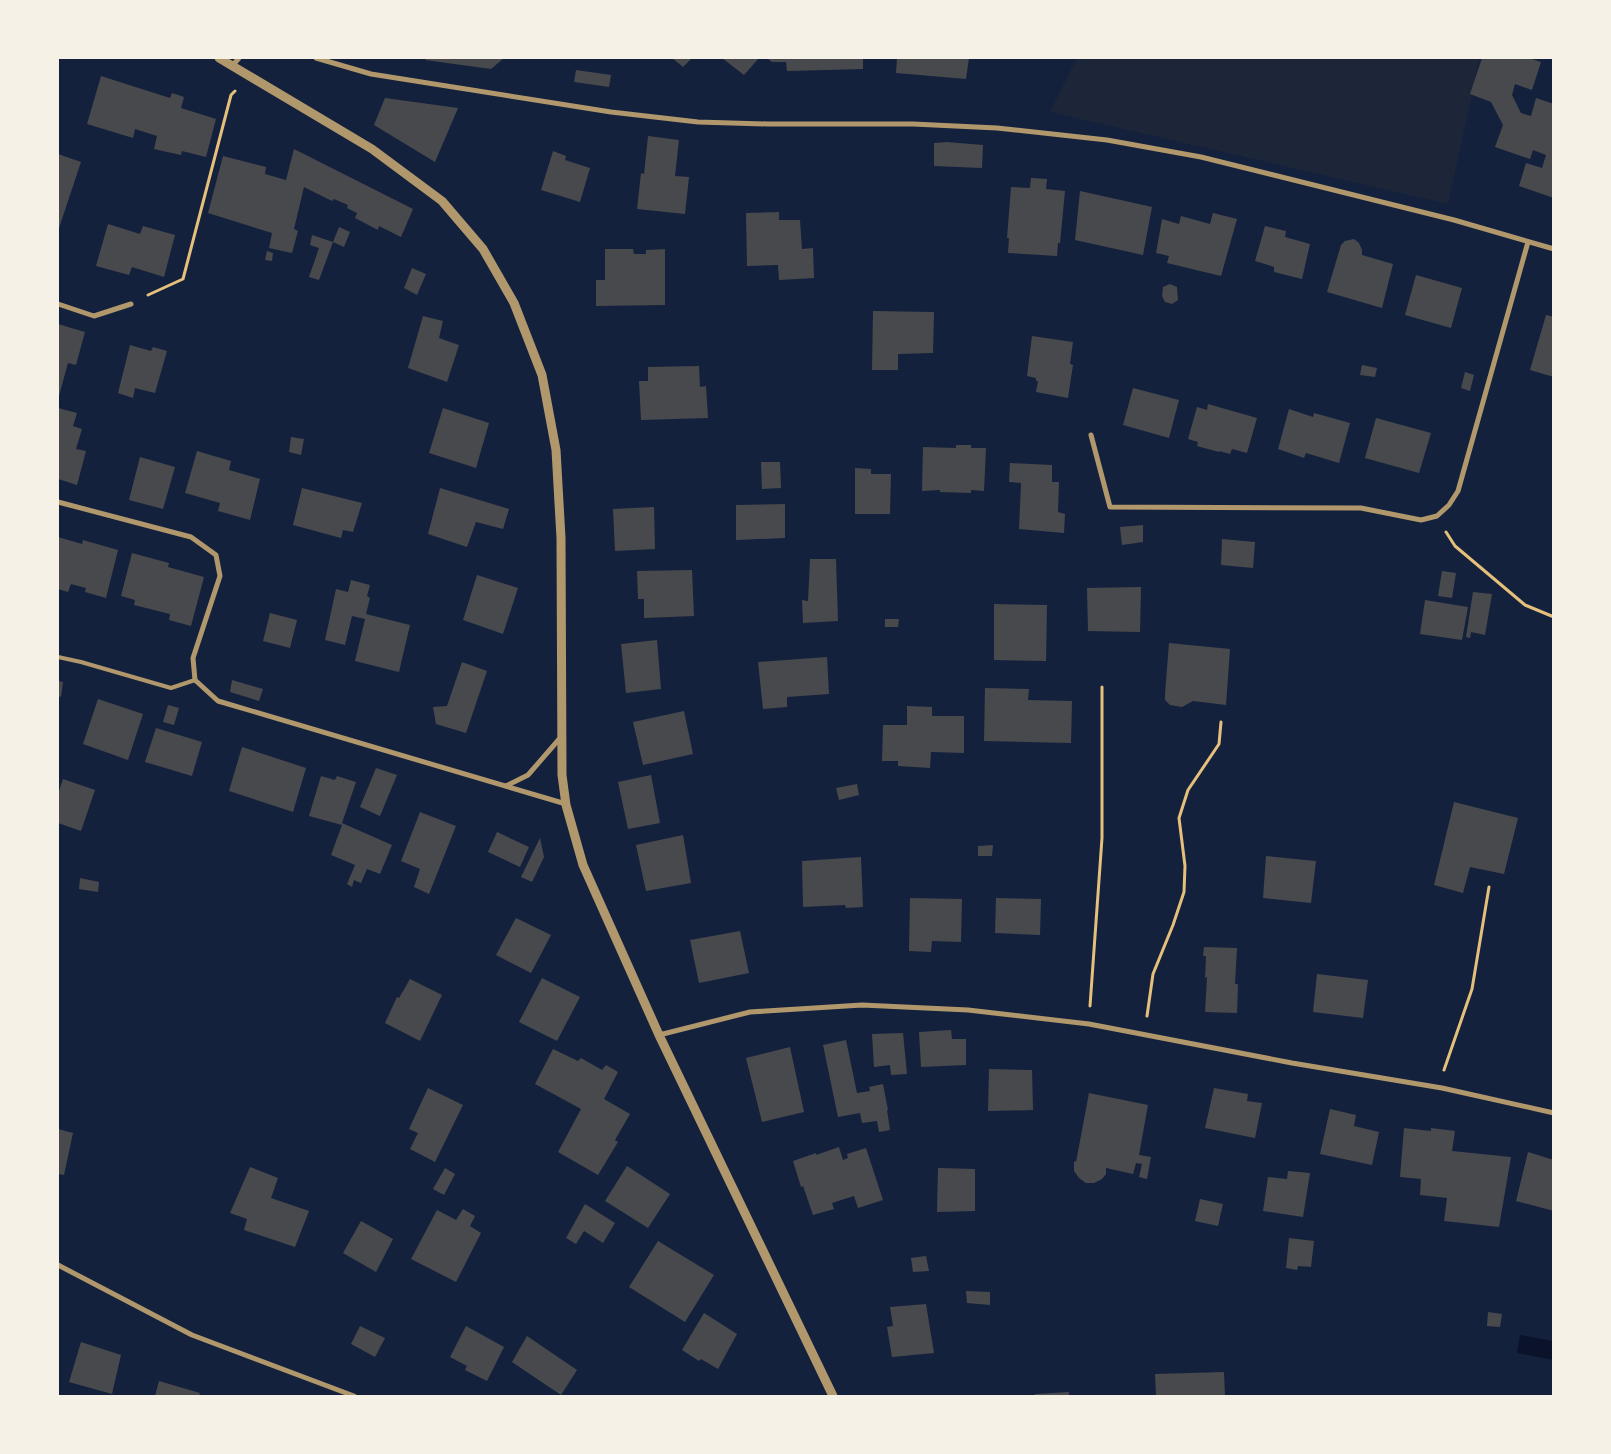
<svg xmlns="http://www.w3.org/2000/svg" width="1611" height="1454" viewBox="0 0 1611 1454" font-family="Ubuntu,sans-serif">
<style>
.green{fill:#1d2539}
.water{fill:#0b132b}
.building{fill:#48494c}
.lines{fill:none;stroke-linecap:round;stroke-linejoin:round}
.path{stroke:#e5c07b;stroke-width:3}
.service{stroke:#b1986c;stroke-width:4}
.minor{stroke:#b1986c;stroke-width:5}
.tertiary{stroke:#b1986c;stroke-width:9}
</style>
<rect width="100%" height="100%" fill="#14213d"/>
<path class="green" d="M1077,58h403l-32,146 -398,-92z"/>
<path class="water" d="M1520,1335l33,6v19l-36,-7z"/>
<g class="building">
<path d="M428,58h76l-13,11 -66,-9z"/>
<path d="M672,58h20l-9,9z"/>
<path d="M722,58h37l-15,17z"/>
<path d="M767,58h96v11l-76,2 -1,-9h-14z"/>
<path d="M897,58h72l-3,21 -70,-6z"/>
<path d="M1482,58h47l12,4 -9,28 -17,-6 -3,11 9,18 10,3 5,-18 18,6v94l-35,-12 7,-23 16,5 4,-13 -13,-5 -3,9 -35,-12 8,-22 -12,-23 -21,-8z"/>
<path d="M576,70l35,5 -2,12 -35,-5z"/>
<path d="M101,76l69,22 2,-5 12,4 -3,11 35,11 -10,38 -24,-6 -1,4 -27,-6 3,-13 -22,-7 -2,9 -46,-14z"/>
<path d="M385,98l73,10 -23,54 -61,-37z"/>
<path d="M648,136l31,4 -4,36 14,1 -4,37 -48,-5 4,-36 3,1z"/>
<path d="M947,142l36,3 -1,23 -48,-2v-23z"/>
<path d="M294,149l119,60 -12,28 -22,-11 -1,4 -23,-12 2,-5 -10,-5 1,-3 -14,-6 -2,2 -28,-14 -10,42 4,2 -6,22 -23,-5 3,-15 -64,-20 15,-57 43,11 -1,7 21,6z"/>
<path d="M553,151l13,5 -1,4 25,8 -10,34 -39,-12z"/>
<path d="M58,154l23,8 -23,69z"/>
<path d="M1031,178l16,1 -1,10 19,2 -5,52h-2l-1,13 -49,-3 1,-15h-2l4,-51 19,1z"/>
<path d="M1080,191l72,16 -9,48 -68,-15z"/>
<path d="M779,212v8h21l2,29 11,-1 1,30 -35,2 -1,-15 -31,1 -1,-53z"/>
<path d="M1213,213l24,6 -16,57 -54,-13 2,-7 -13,-3 6,-34 17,5 2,-8 29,8z"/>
<path d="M108,224l32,10 3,-8 32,9 -11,42 -32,-10 -3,8 -33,-9z"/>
<path d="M1265,226l21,5 -1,6 25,7 -8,35 -28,-7v-5l-19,-6z"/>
<path d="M339,227l11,5 -6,15 -11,-5z"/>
<path d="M312,235l21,7 -14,38 -10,-3 10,-29 -9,-3z"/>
<path d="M1354,239l5,4 3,7v5l31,9 -11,44 -55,-16 14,-47 4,-4z"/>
<path d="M605,249h28l1,5h12v-4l19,-1v56l-69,1v-26h9z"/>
<path d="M267,251l6,2 -1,8 -7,-1z"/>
<path d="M412,268l14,6 -9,21 -13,-7z"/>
<path d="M1416,275l46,13 -11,40 -46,-13z"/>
<path d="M1170,284l7,3 1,13 -6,4 -7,-2 -3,-6 1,-9z"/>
<path d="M873,311l61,1 -1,41 -35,1v16h-26z"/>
<path d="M1546,315l8,2v60l-24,-7z"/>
<path d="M423,316l20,5 -4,17 20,7 -12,37 -39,-14z"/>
<path d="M58,324l27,8 -9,33 -8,-2 -9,33h-1z"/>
<path d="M1032,336l41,6 -3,22 3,1 -5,33 -32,-6 2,-11h-2v-3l-9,-2z"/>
<path d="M130,345l21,6 2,-4 14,4 -12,42 -20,-5 -2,10 -15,-5z"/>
<path d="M1362,365l15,3 -2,9 -15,-2z"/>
<path d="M699,366l1,21 6,-1 2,32 -67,2 -2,-39h9v-14z"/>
<path d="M1465,372l9,3 -4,16 -9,-3z"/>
<path d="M1133,388l46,12 -10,38 -46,-13z"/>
<path d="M1208,404l49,14 -10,35 -15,-4 -2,5 -11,-3v1l-22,-6 1,-4 -10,-3 9,-32 10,3z"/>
<path d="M58,408l19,5 -4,13 9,3 -6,20 10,2 -9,34 -19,-6z"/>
<path d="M443,408l46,15 -13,45 -47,-15z"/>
<path d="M1289,409l24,8 1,-4 36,10 -11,40 -33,-10 -2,5 -26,-9z"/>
<path d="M1376,418l55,15 -12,40 -54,-15z"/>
<path d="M291,437l13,2 -3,16 -12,-3z"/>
<path d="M956,445h15v3h15l-2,43 -13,-1v3l-31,-1v-2l-18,1 1,-44 33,1z"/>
<path d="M197,451l34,10 -2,9 31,9 -10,41 -32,-9 2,-8 -35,-10z"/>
<path d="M140,457l35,10 -12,42 -34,-9z"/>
<path d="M761,462h19l1,26 -19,1z"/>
<path d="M1010,463l42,2v17h7l-1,30 7,2 -1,19 -45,-4 2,-46 -12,-1z"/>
<path d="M855,468l16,1v5h20l-1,40h-35z"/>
<path d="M302,488l60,15 -9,29 -10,-2 -2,8 -48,-13z"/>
<path d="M440,488l69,21 -6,20 -27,-7 -9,25 -39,-13z"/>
<path d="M785,504v34l-49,2v-35z"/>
<path d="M654,507l1,42 -40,2 -2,-42z"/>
<path d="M1143,525v17l-21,3 -2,-18z"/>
<path d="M58,537l24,7 1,-4 35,10 -12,48 -21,-6 1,-4 -15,-4 -3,8 -10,-3z"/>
<path d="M1222,539l33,3 -2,26 -32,-3z"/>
<path d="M132,553l37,10 -1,4 36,10 -13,49 -22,-6 1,-6 -36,-9 1,-5 -14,-4z"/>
<path d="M810,559h26l2,62 -35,2 -1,-23 6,1z"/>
<path d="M692,570l2,46 -50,2v-19h-6l-1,-28z"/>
<path d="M1442,571l14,2 -4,25 -14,-2z"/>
<path d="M477,575l41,13 -15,46 -40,-14z"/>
<path d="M351,580l19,5 -3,11 3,2 -4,16 44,11 -11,47 -44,-11 10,-42 -13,-3 -7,29 -20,-5 11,-51 12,3z"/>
<path d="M1141,587l-1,45 -52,-1 -1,-43z"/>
<path d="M1473,592l19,2 -7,41 -14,-3 -1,6 -4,-1z"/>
<path d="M1425,600l43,7 -6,33 -42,-6z"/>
<path d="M994,604l53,1 -1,56 -52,-1z"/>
<path d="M270,613l27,7 -7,28 -27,-7z"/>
<path d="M885,619h14l-1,8h-13z"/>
<path d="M657,640l4,49 -35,4 -5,-49z"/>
<path d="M1169,643l61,6 -4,56 -33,-4 -11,6 -12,-2 -5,-5v-6z"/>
<path d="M827,657l2,37 -42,3v10l-24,2 -5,-47z"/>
<path d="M462,662l25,9 -21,62 -30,-9 -3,-17 14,-1z"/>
<path d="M232,680l31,9 -4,12 -29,-9z"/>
<path d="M58,681l5,1 -2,15 -3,-1z"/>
<path d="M985,688l44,1 -1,11 44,1 -1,42 -87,-2z"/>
<path d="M98,699l45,15 -15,46 -45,-16z"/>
<path d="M168,705l11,3 -5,17 -11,-3z"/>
<path d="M907,706l25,1v9h32v37l-33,-1 -1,16 -32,-2v-5h-16l1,-36h24z"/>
<path d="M684,711l9,43 -50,11 -10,-43z"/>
<path d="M156,728l46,14 -10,34 -47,-14z"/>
<path d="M242,747l64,21 -13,44 -64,-21z"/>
<path d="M376,768l21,7 -17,41 -20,-9z"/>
<path d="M651,775l9,48 -32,6 -10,-47z"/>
<path d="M321,776l14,4 2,-4 19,6 -14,41 50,22 -12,29 -13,-5 -6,14 -7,-3 -2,7 -5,-3 8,-19 -24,-10 11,-30 -33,-9z"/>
<path d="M63,779l32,11 -14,41 -23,-8v-29z"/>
<path d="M857,784l2,11 -20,5 -3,-12z"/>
<path d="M1454,802l64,16 -14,56 -34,-7 -7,26 -29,-8z"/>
<path d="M420,812l36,14 -27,68 -15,-7 6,-18 -19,-8z"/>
<path d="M497,832l32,15 -9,20 -32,-15z"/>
<path d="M683,835l8,48 -45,8 -10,-46z"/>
<path d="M540,838l4,19 -12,25 -11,-5z"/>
<path d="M993,845l-1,11h-14v-10z"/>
<path d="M1266,856l50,5 -5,42 -48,-5z"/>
<path d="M861,857l2,50 -17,1 -1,-3 -42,2 -1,-46z"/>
<path d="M80,878l19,4 -1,10 -19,-3z"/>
<path d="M910,898l52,1 -1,43 -29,-1 -1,11 -22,-1z"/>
<path d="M996,898l45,1 -1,36 -45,-2z"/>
<path d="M516,918l35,17 -20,38 -35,-18z"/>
<path d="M740,931l9,42 -50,10 -9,-43z"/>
<path d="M1204,947l33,1 -2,36h3l-1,29 -32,-1 2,-35 -2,1 1,-22h-3z"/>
<path d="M1317,974l51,6 -5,38 -50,-6z"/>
<path d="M542,978l38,19 -23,44 -38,-19z"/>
<path d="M410,979l32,16 -22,46 -35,-18 12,-26 2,1z"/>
<path d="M951,1030l1,9h14v26l-45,2 -2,-35z"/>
<path d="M903,1033l4,41 -16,1 -1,-10 -16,2 -2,-33z"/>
<path d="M846,1040l11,53 13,-2 -1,-4 14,-3 5,26h-1l3,20 -11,2 -2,-11 -15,2 -2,-10 -22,4 -15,-72z"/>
<path d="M790,1047l14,65 -42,10 -16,-64z"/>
<path d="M553,1049l25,12 3,-3 21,12 4,-5 12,7 -14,27 26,15 -15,26 3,2 -20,33 -40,-23 23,-43 -46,-25z"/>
<path d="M989,1069l43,1 1,40 -45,1z"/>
<path d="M428,1088l35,17 -28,57 -25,-13 8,-16 -9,-4z"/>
<path d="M1214,1088l34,6 -1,7 15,2 -7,35 -50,-10z"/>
<path d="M1089,1093l59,12 -9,50 12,2 -4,22 -8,-2 3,-13 -6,-1 -3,11 -27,-6v6l-4,5 -8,4h-8l-7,-5 -5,-7v-10l2,1z"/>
<path d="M1330,1109l26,6 -2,11 25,6 -7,33 -52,-11z"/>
<path d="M1404,1128l27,3v-3l24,3 -3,20 59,6 -12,70 -55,-6 3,-23 -27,-3 1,-16 -21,-2z"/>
<path d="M58,1129l15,4 -9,42 -6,-1z"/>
<path d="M839,1147l4,13 5,-2 -1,-4 19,-6 17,52 -25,8 -4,-12 -22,7 2,6 -21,6 -10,-29 -2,1 -8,-26 23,-8v2z"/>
<path d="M1528,1152l26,8v51l-38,-10z"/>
<path d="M627,1166l43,28 -22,34 -43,-27z"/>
<path d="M250,1167l28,11 -7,20 38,13 -14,36 -51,-17 3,-11 -17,-6z"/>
<path d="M445,1168l10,6 -11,21 -11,-6z"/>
<path d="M938,1168l37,1v42l-38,1z"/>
<path d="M1288,1171l22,2 -7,44 -40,-6 5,-34 19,2z"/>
<path d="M1200,1199l23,5 -5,22 -23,-5z"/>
<path d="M585,1204l30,19 -12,20 -19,-12 -8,13 -10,-6z"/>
<path d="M463,1209l12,7 -5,10 11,7 -25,49 -45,-23 26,-49 19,10z"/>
<path d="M361,1221l32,18 -17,33 -33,-19z"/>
<path d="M1289,1238l25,3 -3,26 -13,-1 -1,4 -11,-2z"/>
<path d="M658,1241l56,34 -29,47 -56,-35z"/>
<path d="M926,1256l3,15 -16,1 -2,-14z"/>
<path d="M966,1291l24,1v13l-23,-2z"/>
<path d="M926,1304l8,49 -42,4 -5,-30 6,-1 -3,-19z"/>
<path d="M1488,1312l14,2 -2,13 -13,-1z"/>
<path d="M704,1313l33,21 -19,35 -17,-10 -2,2 -17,-11z"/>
<path d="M360,1326l25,12 -10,19 -24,-13z"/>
<path d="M466,1326l38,21 -17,34 -22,-11 2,-4 -17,-9z"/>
<path d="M527,1336l50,34 -16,25 -49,-33z"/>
<path d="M81,1342l40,13 -9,39 -43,-12z"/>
<path d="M1224,1372l1,24h-69l-1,-22z"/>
<path d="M159,1381l41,12 -1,3h-44z"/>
<path d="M1069,1392v4h-34v-2z"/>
</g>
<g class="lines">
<g class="path">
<path d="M148,295l35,-16 48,-184 4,-4"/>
<path d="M1446,532l9,14 70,59 29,12"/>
<path d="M1090,1006l12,-168v-151"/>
<path d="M1147,1016l6,-42 20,-49 11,-33 1,-26 -6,-48 9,-28 31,-46 2,-22"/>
<path d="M1444,1070l28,-81 17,-102"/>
</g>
<path class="service" d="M58,657l23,5 90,26 24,-8"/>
<g class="minor">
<path d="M316,58l55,16 240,38 87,10 70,2h145l84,4 110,12 94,17 253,63 100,29"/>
<path d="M232,66l7,-8"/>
<path d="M58,304l36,12 37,-12"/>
<path d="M1091,435l19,72 251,1 60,12 16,-4 12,-11 9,-14 70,-249"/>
<path d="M58,502l133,35 25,18 4,21 -27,82 2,22 23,21 348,103"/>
<path d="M506,786l22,-11 33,-38"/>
<path d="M659,1035l91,-23 112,-7 106,5 121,14 203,39 150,25 112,25"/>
<path d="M58,1265l134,70 162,61"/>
</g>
<path class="tertiary" d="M219,58l153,91 70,52 41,48 31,54 28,72 14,75 5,88 1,237 4,30 17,60 76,170 174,361"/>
</g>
<rect width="1611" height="1454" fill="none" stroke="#f6f1e7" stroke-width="118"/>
</svg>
